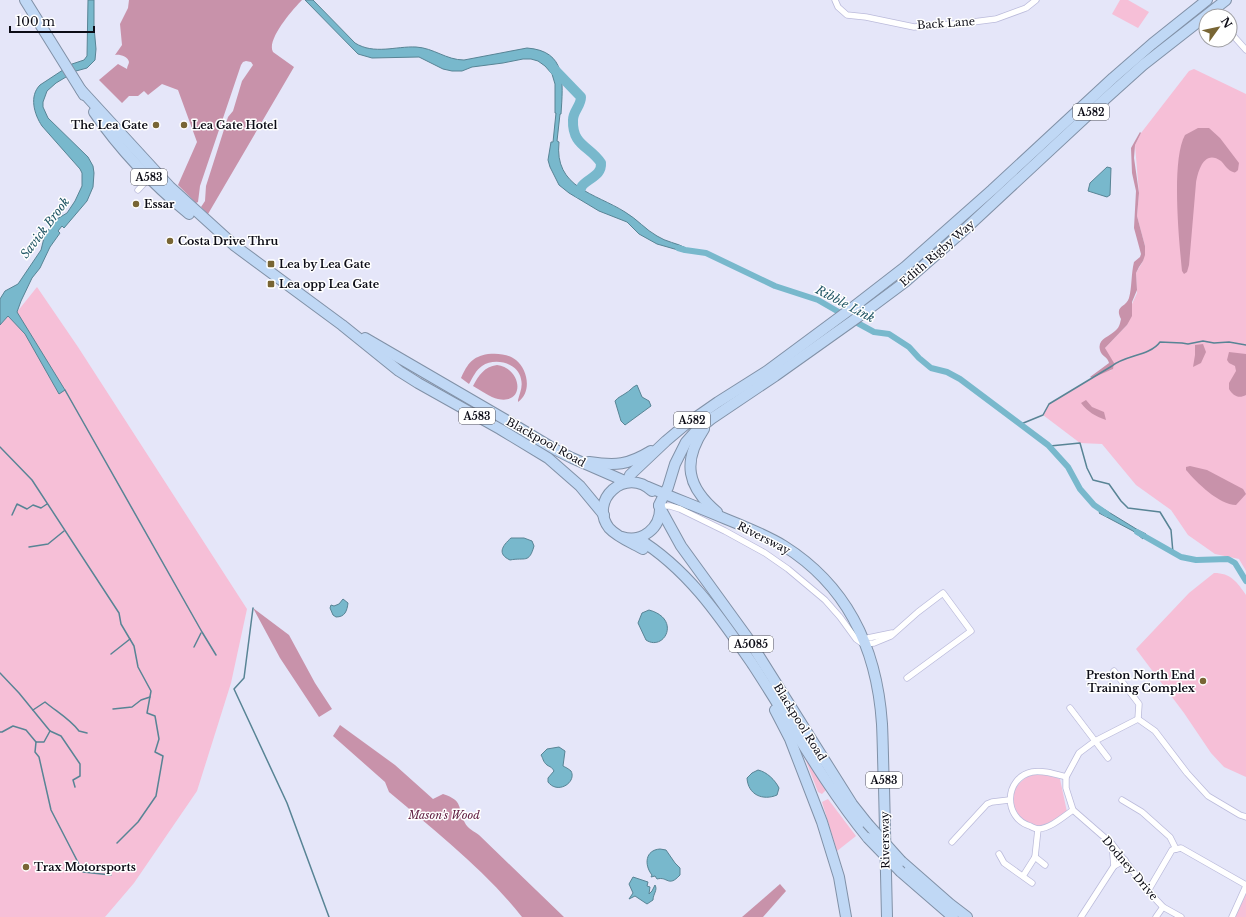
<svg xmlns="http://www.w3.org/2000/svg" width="1246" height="917" viewBox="0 0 1246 917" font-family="'Libre Baskerville',serif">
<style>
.green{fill:#f6bfd7}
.forest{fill:#c892aa}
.water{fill:#78b8cc;stroke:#588495}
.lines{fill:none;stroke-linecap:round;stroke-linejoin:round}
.stream{stroke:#588495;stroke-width:1.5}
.canal{stroke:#78b8cc;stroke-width:6}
.river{stroke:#78b8cc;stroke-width:10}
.street-casing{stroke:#bbbbdb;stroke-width:7}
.highway-casing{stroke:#8191a7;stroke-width:12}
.street{stroke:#fff;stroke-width:5.5}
.highway{stroke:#c0d8f5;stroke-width:10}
.highway-bridge-casing{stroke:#8191a7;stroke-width:12;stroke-linecap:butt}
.highway-bridge{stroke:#c0d8f5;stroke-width:10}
.poi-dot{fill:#786534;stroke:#fff;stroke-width:1.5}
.labels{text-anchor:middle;stroke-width:3;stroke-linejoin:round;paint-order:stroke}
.shield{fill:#fff;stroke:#55555c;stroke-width:1}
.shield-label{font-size:10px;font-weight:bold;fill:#0c0c16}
.street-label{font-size:11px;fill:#0c0c16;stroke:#fff}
.poi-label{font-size:11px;font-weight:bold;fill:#0c0c16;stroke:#fff;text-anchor:start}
.park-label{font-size:11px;font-style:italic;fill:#612143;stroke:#fff}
.water-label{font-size:12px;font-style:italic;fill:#215665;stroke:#fff}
</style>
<rect width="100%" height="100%" fill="#e5e6f9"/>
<g class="green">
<path d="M1120,0h8l21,12 -11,16 -26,-14z"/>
<path d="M1194,69l52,25v477l-7,-12 -24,-5 -27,-19 -17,-25 -35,-25 -34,-41 -22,-1 -37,-28 6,-11 43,-26 13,-6 7,-2 -7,-22 22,-23 5,-21 5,-11 -1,-20 7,-12 2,-15 -8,-30 2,-23 -4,-48 6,-12 48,-62z"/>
<path d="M37,287l41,60 169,262 -16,74 -34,108 -63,92 -29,34h-105v-592l7,-9 10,-4z"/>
<path d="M1214,573c17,0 23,9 32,22v182l-22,-10 -13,-14 -27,-40 -48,-64 53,-56z"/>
<path d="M800,745l27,44 -5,5 -4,-2z"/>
<path d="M1037,774h9l14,5 7,33c-9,5 -19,15 -30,14 -3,0 -6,-2 -9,-3 -17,-8 -21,-31 -5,-43 4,-4 9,-5 14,-6z"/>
<path d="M828,799l28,37 -19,15 -15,-49z"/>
<path d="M1246,894v23h-11l9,-21z"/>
</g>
<g class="forest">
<path d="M129,0h173c-9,9 -36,40 -29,52l21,15 -86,147 -7,-7 4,-6 1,-15 22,-69 5,-6 9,-30 11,-16 -2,-3 -5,-1 -3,1 -2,3 -41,121 -2,16 -2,1 -18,-18 19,-43 -19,-52 -16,-6 -14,11 -4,-4 -6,5h-9l-7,7 -23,-23 19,-16 9,5c0,-3 2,-5 2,-7 -1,-6 -10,-8 -14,-7l7,-10 -2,-21 8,-16z"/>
<path d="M1198,128h11l11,10 19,25 -1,7c-2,2 -3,3 -5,2 -5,-1 -9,-8 -12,-11 -17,-12 -23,10 -25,22l-7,82 -2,7 -3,2 -2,-3c-3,-30 -11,-111 3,-136z"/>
<path d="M1140,132l1,1 -6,12 -1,13 5,35 -2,23 8,30v9l-2,6 -4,6 -3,6 1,17 -5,12v14l-5,9 -22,23 9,15 -1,6 -21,9 -2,-1 19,-14c-1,-6 -8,-7 -9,-13 -3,-11 9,-13 15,-19 4,-3 5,-7 6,-12 -7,-14 5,-11 8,-21 3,-11 2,-24 5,-36l6,-5 1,-3 -7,-26 2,-37 -4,-18 -1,-25z"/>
<path d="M1203,344l3,8 -5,11 -8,4 2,-12v-10z"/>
<path d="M1229,352l17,2v41c-7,4 -13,1 -17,-6v-6l7,-12 -1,-5 -6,-3 -2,-3z"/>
<path d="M488,354c10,-1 20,0 28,6 12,10 16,32 2,42v-2c2,-8 5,-13 3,-21 -3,-16 -26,-22 -39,-13 -6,4 -9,11 -13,18l-8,-6c7,-15 11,-21 27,-24z"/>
<path d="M497,365c25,3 29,40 1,34 -7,-1 -19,-10 -25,-13 6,-11 11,-19 24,-21z"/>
<path d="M1086,400l6,7 12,5 2,8c-11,-4 -18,-8 -25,-17z"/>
<path d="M1190,466l17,4 36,19 3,5 -10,11c-17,0 -40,-23 -50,-35v-3z"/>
<path d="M253,608l36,27 26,48 17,26 -13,8 -39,-59z"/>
<path d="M340,725l55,40 38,34 10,-5c21,7 14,13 22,29 2,5 10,9 14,12l85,82h-42c-38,-48 -87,-86 -133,-125l-4,-10 -52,-46z"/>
<path d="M780,884l6,7 -23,26h-21z"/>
</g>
<g class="water">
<path d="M88,0h6v27l2,22 -1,11 -8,8 -11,3 -20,12 -9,8 -4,11v5l5,11 40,39 5,9 1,7 -1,14 -6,14 -23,27 -2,-2 -4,5 2,2 -10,14 -10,21 -8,10 -11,23 -4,11 48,78 -6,4 -34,-60 -17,-18 -8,9v-26l5,-8 13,-7 23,-34 3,-12 6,-11 7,-8 10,-6 8,-12 7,-15v-13l-2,-4 -38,-43c-8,-12 -13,-30 -2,-41l32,-21 12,-4 3,-4z"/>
<path d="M305,0h8l42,43c19,12 41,3 61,4 18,1 30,13 48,13l63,-12c40,3 36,34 34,66h-1l-3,27 2,1c-5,46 36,51 66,70 12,7 21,18 32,24 9,6 20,7 29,12l-1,4 -28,-8 -18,-10 -12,-12 -28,-11 -30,-18 -10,-8 -9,-18 -2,-7 3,-18h2l3,-29h-1v-29l-3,-10 -7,-8 -7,-5 -7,-2h-8l-20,4 -31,4 -10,4h-10l-9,-2 -24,-12 -47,1 -14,-4z"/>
<path d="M1107,167l4,1 -1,27 -3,2 -19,-6 2,-8z"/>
<path d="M637,385l5,12 7,4 2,5 -26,19 -4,-4 -6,-20c3,-4 7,-5 11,-8 4,-2 6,-6 11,-8z"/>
<path d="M1102,508l36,22 8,4 -3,5 -10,-8 -34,-18z"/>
<path d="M511,538h13l8,3 2,5c-5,18 -9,11 -24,14 -13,-6 -8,-14 1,-22z"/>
<path d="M343,599l5,4c-1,8 -3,14 -12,14l-3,-2 -3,-7 1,-3 3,1 5,-2z"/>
<path d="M649,610c33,9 15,42 -3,30l-8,-17 4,-10z"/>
<path d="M559,747l6,4 -2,15c2,1 6,3 8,5 6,11 -13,24 -23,11v-4l6,-7c-2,-4 -4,-4 -7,-6 -4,-3 -4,-7 -6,-10l6,-6z"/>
<path d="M758,770c9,2 17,10 21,18l-2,7c-14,6 -29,0 -30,-17l5,-5z"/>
<path d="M660,849l6,1 9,13 5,5v7c-12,13 -12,1 -23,4l-2,-3 -4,1 1,-2c-8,-10 -7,-25 8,-26z"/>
<path d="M633,877l15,5 -1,4 3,1 -1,7 3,-3 3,-6c3,5 -2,9 -2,15l-6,4 -12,-8 -6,3 4,-6 -4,-9z"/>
</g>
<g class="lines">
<g class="stream">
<path d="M65,390l137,242 14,23"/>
<path d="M1021,424l22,-9 6,-11 63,-38c13,-11 38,-10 48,-24l22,1 6,1 15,-3 11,2 15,-1 17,3"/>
<path d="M1050,446l30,-3 7,25 6,12 16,4 12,17 7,7 32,4 11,18 2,23"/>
<path d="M0,447l32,33 87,133 2,11 13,22 4,21 13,24 -4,22 8,3 4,23 -4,13 8,4 -7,40 -18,26 -21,21"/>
<path d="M12,515l5,-11 10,5 6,-4 8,3 6,-4"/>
<path d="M29,547l19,-3 16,-13"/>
<path d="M253,608l-9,70 -10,11 53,114 42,114"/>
<path d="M194,647l7,-14"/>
<path d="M111,654l19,-15"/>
<path d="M0,673l19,20 31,38 11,5 19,28v12l-7,4 2,7"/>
<path d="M113,709l19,-2 9,-7 9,-3"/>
<path d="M33,710l12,-8c12,10 25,17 34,29l8,2"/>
<path d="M50,731l-6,11h-8l-1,10 4,5 12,53 32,62 28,3"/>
<path d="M0,732h2l11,-6 13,4 10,12"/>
</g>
<g class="canal">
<path d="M678,248l7,2 21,3 69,33 43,14 26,15"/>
<path d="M852,320l22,12 15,2 20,13 10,11 12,10 16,4 13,7 88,66 20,22 12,22 14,16 13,9"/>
<path d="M1137,532l44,25 15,3 32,-1 7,4 11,18"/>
</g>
<path class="river" d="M554,69l27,28c0,9 -8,14 -8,23 -1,26 17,26 28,43 1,13 -13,15 -19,23 -1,2 -2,5 -3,7"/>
<defs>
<g id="street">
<path d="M835,0l3,7 9,8 19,2 48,10 51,-4 31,-4 30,-11 10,-8"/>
<path d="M1230,32l16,18"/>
<path d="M138,190l12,-13"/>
<path d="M659,506h11l10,3 45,22 40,22 23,16 37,31 15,17 16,22 7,5 11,-1 17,-7 27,-24 25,-19 28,38 -64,47"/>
<path d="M863,639l29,-6"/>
<path d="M1114,671l25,33 -1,15"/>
<path d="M1070,708l38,50"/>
<path d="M1066,777c-11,-3 -23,-7 -34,-5 -28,6 -29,46 -2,54 2,1 6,3 8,3 13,-1 25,-12 35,-19"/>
<path d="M1122,800l20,12 28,25 6,12"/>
<path d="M952,842l35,-38 5,-2 17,-2"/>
<path d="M1112,844l2,22"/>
<path d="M999,854l5,9 28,20"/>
<path d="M1035,857l10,8"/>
<path d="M1023,876l12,-19 3,-28"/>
<path d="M1148,891l24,-41 9,-2 65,37"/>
<path d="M1081,917l33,-51 11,-6"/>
<path d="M1156,917l7,-10"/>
<path d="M1181,917l-18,-10 -15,-16 -36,-47 -39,-34 -7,-22v-11l13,-24 16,-12 43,-22 17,12 32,42 21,23 32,19 6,2"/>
<path d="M1232,917l14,-31"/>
</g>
<g id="highway">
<path d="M25,0l59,95"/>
<path d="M81,90l89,97 65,59 107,79 57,46 19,12 82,46 48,29 32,28 24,29"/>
<path d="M94,112c26,38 60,73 95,102"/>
<path d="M365,338l141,82 50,30 16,8 55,24"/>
<path d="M704,429c-22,33 -17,58 13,83"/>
<path d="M589,462c27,4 39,3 62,-11"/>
<path d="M627,482l3,-7 36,-34 19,-16 33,-23 49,-31 85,-63 53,-41 87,-77 121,-112 39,-34 55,-44"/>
<path d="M648,487c26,11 52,21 78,32 20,8 40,16 58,27 65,41 93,103 98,178 1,21 1,42 2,63 1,43 2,87 3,130"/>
<path d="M659,505l9,-18 7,-23 11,-22 9,-10 16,-13 64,-43 83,-59 47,-35 57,-50 142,-132 39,-35 83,-65"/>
<path d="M659,506l22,40 66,91 105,167 15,19"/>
<path d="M622,537c20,6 39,-9 38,-30"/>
<path d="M637,538c51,31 83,79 116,127 38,58 71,119 115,173"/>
<path d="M643,549c-11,-6 -26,-12 -34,-21 -21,-28 17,-62 43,-37"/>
<path d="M775,710l15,29 32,83 17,55 7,40"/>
<path d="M901,861l49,43 17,13"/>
<path d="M901,872l52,45"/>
</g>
</defs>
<use href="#street" class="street-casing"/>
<use href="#highway" class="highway-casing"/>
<use href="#street" class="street"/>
<use href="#highway" class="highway"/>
<defs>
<g id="highway-bridge">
<path d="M867,823l34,38"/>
<path d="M868,838l33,34"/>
</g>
</defs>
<use href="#highway-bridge" class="highway-bridge-casing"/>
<use href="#highway-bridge" class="highway-bridge"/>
</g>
<g class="poi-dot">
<circle cx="156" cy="125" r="4"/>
<circle cx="184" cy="125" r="4"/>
<circle cx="136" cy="204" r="4"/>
<circle cx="170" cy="241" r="4"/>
<rect x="267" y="260" width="8" height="8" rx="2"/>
<rect x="267" y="280" width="8" height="8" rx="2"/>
<circle cx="1203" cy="681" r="4"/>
<circle cx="26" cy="867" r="4"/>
</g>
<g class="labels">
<g class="shield">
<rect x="1073" y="104" width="36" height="16" rx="3"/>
<rect x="131" y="169" width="36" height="16" rx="3"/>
<rect x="459" y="408" width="36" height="16" rx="3"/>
<rect x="674" y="412" width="36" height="16" rx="3"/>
<rect x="729" y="636" width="44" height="16" rx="3"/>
<rect x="866" y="772" width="36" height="16" rx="3"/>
</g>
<g class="shield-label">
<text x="1091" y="116">A582</text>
<text x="149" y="181">A583</text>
<text x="477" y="420">A583</text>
<text x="692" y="424">A582</text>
<text x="751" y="648">A5085</text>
<text x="884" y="784">A583</text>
</g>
<g class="street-label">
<text transform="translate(946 23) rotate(-4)" y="4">Back Lane</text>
<text transform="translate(937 253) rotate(-41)" y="4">Edith Rigby Way</text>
<text transform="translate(546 442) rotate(29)" y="4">Blackpool Road</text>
<text transform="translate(764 538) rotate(27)" y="4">Riversway</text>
<text transform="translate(800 722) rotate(58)" y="4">Blackpool Road</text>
<text transform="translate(885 840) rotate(-91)" y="4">Riversway</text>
<text transform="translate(1130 868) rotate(50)" y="4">Dodney Drive</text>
</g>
<g class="poi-label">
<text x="148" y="129" text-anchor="end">The Lea Gate</text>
<text x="192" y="129">Lea Gate Hotel</text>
<text x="144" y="208">Essar</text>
<text x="178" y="245">Costa Drive Thru</text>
<text x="279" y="268">Lea by Lea Gate</text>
<text x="279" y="288">Lea opp Lea Gate</text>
<text x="1195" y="679" text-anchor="end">Preston North End<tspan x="1195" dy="13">Training Complex</tspan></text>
<text x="34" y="871">Trax Motorsports</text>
</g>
<g class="park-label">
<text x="444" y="819">Mason's Wood</text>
</g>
<g class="water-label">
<text transform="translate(45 228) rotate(-53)" y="4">Savick Brook</text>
<text transform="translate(845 304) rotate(28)" y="4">Ribble Link</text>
</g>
</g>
<g transform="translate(1218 28) rotate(57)"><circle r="19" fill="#ffffff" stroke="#9e9ea2"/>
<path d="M0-3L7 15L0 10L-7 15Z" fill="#786534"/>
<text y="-6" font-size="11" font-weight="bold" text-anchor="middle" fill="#0c0c16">N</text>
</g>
<path d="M10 26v6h84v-6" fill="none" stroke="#0c0c16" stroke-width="2"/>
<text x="16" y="26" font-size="12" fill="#0c0c16" stroke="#ffffff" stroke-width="3" paint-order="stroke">100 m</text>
</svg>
